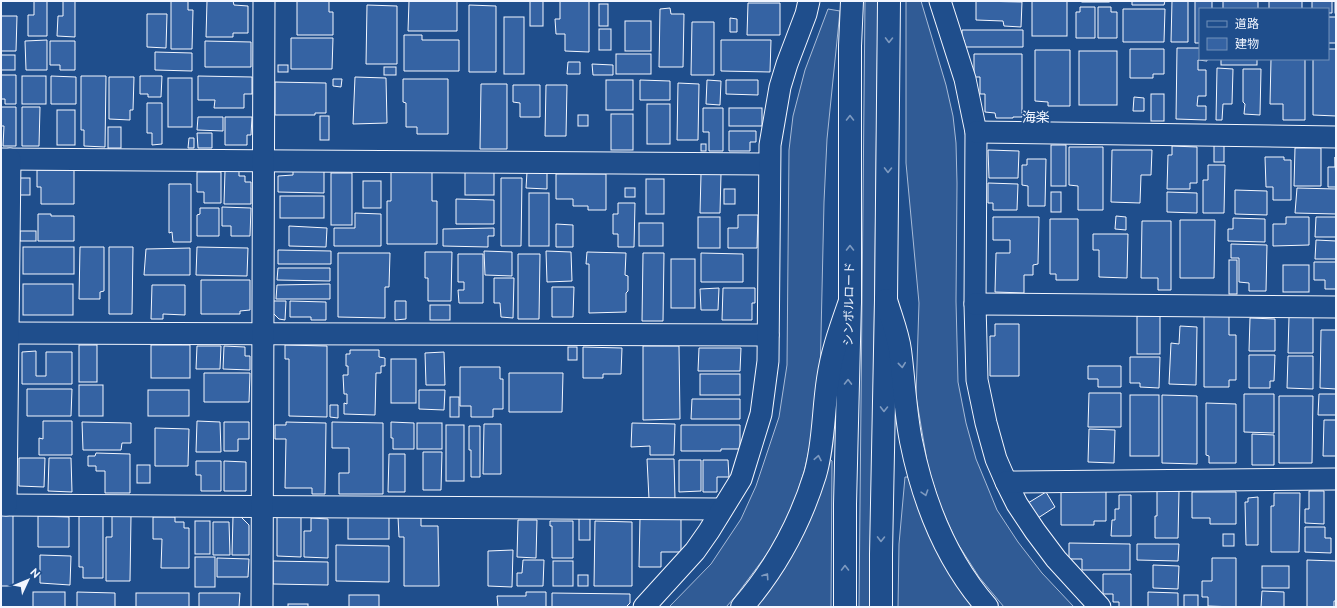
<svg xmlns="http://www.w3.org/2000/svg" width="1337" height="608" viewBox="0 0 1337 608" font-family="Raleway,'Noto Sans JP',sans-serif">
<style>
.built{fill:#305b95;stroke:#a8bbd7}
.building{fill:#3563a3;stroke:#f2f6ff}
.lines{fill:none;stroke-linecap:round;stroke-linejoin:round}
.street-casing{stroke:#f2f6ff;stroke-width:23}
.secondary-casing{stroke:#f2f6ff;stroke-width:24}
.highway-casing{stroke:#f2f6ff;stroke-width:24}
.street{stroke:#1f4e8c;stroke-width:21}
.secondary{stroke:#1f4e8c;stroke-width:22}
.highway{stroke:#1f4e8c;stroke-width:22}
.oneway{stroke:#7e9ac0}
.labels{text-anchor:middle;stroke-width:3;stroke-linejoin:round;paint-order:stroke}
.street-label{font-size:12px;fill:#f2f6ff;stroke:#1f4e8c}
.quarter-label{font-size:14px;fill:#f2f6ff;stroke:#1f4e8c}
</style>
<rect width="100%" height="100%" fill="#1f4e8c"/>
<g class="built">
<path d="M865,1h13l-7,606h-12z"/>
<path d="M906,1h15l25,84 7,31 3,27 1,40 -1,118 2,81 8,41 10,36 21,51 21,32 24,31 32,34h-70l-25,-30 -23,-36 -16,-36 -12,-38 -12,-71 3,-93 -13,-140z"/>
<path d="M828,9l12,2 -13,128 -3,63 -4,177 -7,53 -9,40 -11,34 -23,44 -35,47 -9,10h-57l42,-43 30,-45 15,-33 23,-69 8,-52 2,-215 4,-34 12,-46z"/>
<path d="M829,458l3,3 -1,146h-79l40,-54 21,-40z"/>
<path d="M905,477h3l15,36 55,94h-80l1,-63z"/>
</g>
<g class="building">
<path d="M34,1h13v35h-19v-21h6z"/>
<path d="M63,1h12v36l-18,-1 1,-20h5z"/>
<path d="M171,1h17v9h5l-1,39h-21z"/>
<path d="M207,1h26l1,4 14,1v27h-15v4h-27z"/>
<path d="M297,1h32v11h4v23h-36z"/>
<path d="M409,1h48v30h-49z"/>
<rect x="530" y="1" width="13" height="25"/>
<path d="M560,1h29v51l-24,-1v-17h-9l-1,-15h5z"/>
<path d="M976,1l46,1 -1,25 -17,-1 -1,-5 -27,-1z"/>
<rect x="1032" y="1" width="35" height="35"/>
<rect x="1082" y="1" width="27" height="1"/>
<path d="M1132,1h33l-1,4h-32z"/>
<path d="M1172,1h16v41h-17z"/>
<path d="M1195,1h17v8h-12v34h-5z"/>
<rect x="1223" y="1" width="35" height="8"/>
<rect x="1269" y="1" width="33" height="8"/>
<path d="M1312,1h20v12h-4v-4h-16z"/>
<rect x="1335" y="1" width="1" height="12"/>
<path d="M748,3h32v32h-33z"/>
<rect x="599" y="4" width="9" height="22"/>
<path d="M367,5l30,1v58h-31z"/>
<path d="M469,5l27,1v66h-27z"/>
<path d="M1080,7h15v31h-19v-26h4z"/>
<path d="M1098,7h13v5h6v26h-19z"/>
<path d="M670,8l1,6h13l-1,53h-24l1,-58z"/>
<path d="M1123,9h42l-1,33h-41z"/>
<path d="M147,14h20l-1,34 -19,-1z"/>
<path d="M1,16h16l-1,35h-15z"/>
<rect x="504" y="17" width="20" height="57"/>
<rect x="1328" y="17" width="8" height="26"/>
<path d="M730,18l7,1v13h-7z"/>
<rect x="625" y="21" width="26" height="30"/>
<path d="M692,22h22v53h-23z"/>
<rect x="599" y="29" width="12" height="21"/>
<path d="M962,30h61v17h-58l-1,-7h-2z"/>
<path d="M404,35h18v5h37v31h-55z"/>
<path d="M291,38h42l-1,31h-41z"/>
<path d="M47,40v30h-21l-1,-29z"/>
<path d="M721,40h50l-1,32 -49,-1z"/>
<path d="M50,41h25v29h-15v-5h-10z"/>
<path d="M205,41l46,1v25h-46z"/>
<path d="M1177,48h23v11h7v2l-9,-1v10h8v26h-8l-1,10h9v14l-30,-1z"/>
<path d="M1130,49h34v25h-11v4h-23z"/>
<path d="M1328,49h8v67l-23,-1v-56h15z"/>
<path d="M1035,50h35v56h-22v-4l-13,-1z"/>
<rect x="1079" y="51" width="38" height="54"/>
<path d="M155,52l37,1v18l-37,-1z"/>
<rect x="616" y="54" width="35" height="20"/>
<path d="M974,54h48v63h-9v1h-17l-1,-5 -10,-1v-18h-5v-17h-6z"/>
<rect x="1" y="55" width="14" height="15"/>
<rect x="1221" y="59" width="36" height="6"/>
<path d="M1271,59h34v61h-22v-16h-13z"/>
<path d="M568,62h12v12h-13z"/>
<path d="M592,64l21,1v10h-20z"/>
<rect x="278" y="65" width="10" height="7"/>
<rect x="384" y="67" width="12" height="8"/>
<path d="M1217,68l16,1 -1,35h-9l-1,16h-6z"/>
<path d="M1243,69h18l-1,46 -16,-1 1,-10 -2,-2z"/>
<path d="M1,75h15v29h-11v-5h-4z"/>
<rect x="22" y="76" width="24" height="28"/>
<path d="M51,76l25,1v27h-25z"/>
<path d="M81,76h25l-1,71 -21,-1v-16h-3z"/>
<path d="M140,76h22l-1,21h-13v-3h-8z"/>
<path d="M198,76l54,1v17h-8v14h-30l1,-8h-17z"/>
<path d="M109,77h25l-1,33h-3v10l-21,-1z"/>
<path d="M355,77l31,1 1,45 -34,1z"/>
<rect x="168" y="78" width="24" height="49"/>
<path d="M333,79h9l-1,8 -8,-1z"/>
<path d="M403,79h45v55h-31v-7h-11v-24l-3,-1z"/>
<rect x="606" y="80" width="27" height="30"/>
<path d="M640,80l30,1v19h-30z"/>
<path d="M707,80l14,1 -1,24 -14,-1z"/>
<path d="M726,80h32v15l-32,-1z"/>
<path d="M275,82l51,1v30h-11v2h-40z"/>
<path d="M678,83l21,1 -1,56h-21z"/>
<path d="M481,84h26v65h-27z"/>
<path d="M513,85h27v32h-20v-14l-7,-1z"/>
<path d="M546,85h21l-1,51h-21z"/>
<rect x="1151" y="94" width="13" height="27"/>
<path d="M1134,97l10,1v13h-11z"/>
<path d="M147,103h15v41l-10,1v-12h-5z"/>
<rect x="647" y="104" width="23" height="40"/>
<path d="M1,107h15v39h-13l1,-20h-3z"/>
<path d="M22,107h18l-1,39h-17z"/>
<path d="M703,108h20v43h-14v-19h-6z"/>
<rect x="729" y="108" width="33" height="18"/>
<rect x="57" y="110" width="18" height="35"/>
<rect x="611" y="114" width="22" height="36"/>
<rect x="578" y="115" width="10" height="11"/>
<rect x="320" y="116" width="9" height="24"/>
<path d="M198,117h25v14l-26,-1z"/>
<path d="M225,117h27l-1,18h-4v10h-22z"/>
<rect x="108" y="127" width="13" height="21"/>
<path d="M729,131h27v11h-6v9h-21z"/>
<path d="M197,133h15v15h-14z"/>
<path d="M189,138h5v10h-6z"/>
<rect x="701" y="144" width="5" height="7"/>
<rect x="1051" y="145" width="15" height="41"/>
<rect x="1214" y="145" width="10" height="17"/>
<path d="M1172,146l25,1v36h-7v6h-23l1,-34h4z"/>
<path d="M1069,147h34v63h-25v-24l-9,-1z"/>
<path d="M1295,148h26v38h-27z"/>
<path d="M988,150l31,1 -1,27h-29z"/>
<path d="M1112,150h40l-1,25h-10l-1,28 -29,-1z"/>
<path d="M1265,157h19v3h7v40h-18v-13h-7z"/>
<path d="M1335,157l1,30h-8v-20h7z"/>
<path d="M1027,159h19l-1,47h-17v-20l-6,-1v-20h5z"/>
<path d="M1208,165h17l-1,48h-21v-33h5z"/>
<path d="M37,170h37v34h-33v-17h-4z"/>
<path d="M225,171h14v5h6v6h6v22h-27z"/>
<path d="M293,171h31v22l-46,-1v-16l15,-1z"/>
<path d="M197,172h24v31h-17v-11h-7z"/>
<path d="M391,172h41v29h5v43h-50v-43h4z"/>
<rect x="465" y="172" width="29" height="23"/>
<path d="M527,172l20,1v16l-21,-1z"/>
<rect x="331" y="173" width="21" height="52"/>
<path d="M556,174h50v36h-18v-4h-15v-7h-17z"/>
<path d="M701,174h20l-1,39h-20z"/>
<rect x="20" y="178" width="10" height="17"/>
<path d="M501,178h21l-1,68h-20z"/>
<rect x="646" y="179" width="18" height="35"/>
<rect x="363" y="181" width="18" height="27"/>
<path d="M988,183l30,1 -1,26h-24v-7h-5z"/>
<path d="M169,184h22v58h-18l-1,-10 -3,1z"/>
<rect x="625" y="188" width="10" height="9"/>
<path d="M1297,188l39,1v25l-41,-1z"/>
<rect x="724" y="189" width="11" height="15"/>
<path d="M1235,190l32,1v24l-32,-1z"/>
<rect x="1051" y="192" width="10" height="20"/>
<path d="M1167,192l30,1v20l-30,-1z"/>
<rect x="529" y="193" width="20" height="53"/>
<rect x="280" y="196" width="44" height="22"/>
<path d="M456,199l38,1v24h-38z"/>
<path d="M618,203h17l-1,44h-16v-13h-5v-20h5z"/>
<path d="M222,207l29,1 -1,28h-19v-10h-9z"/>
<path d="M200,208h19v28h-22v-21l3,-1z"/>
<path d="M355,213l26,1v32h-47v-18h21z"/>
<path d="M38,214h13v2h23v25h-36z"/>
<path d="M738,215h20l-1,33h-29v-20h10z"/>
<path d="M1116,216l10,1v13l-11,-1z"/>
<rect x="698" y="217" width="22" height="31"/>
<path d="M993,217h46l-1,47 -5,1v10h-9v18l-29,-1 1,-39h14v-13h-17z"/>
<path d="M1286,217h23v28l-36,1v-22h13z"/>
<path d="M1316,217h20v20h-21z"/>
<path d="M1233,218l32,1v23l-37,-1v-12h5z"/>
<path d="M1050,219h28v61h-22v-6h-6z"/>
<path d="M1180,220h35l-1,58h-34z"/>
<path d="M1142,221h29v69h-13v-12h-17z"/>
<rect x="639" y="223" width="24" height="23"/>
<path d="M556,224l17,1v22h-17z"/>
<path d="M289,226l38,2 -1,19 -37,-1z"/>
<path d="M494,228v8h-6v11l-45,-1v-17z"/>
<rect x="20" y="231" width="16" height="10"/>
<path d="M1093,234h35l-1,44 -28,-1v-27h-6z"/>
<path d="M1316,240l20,1v18h-21z"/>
<path d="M1231,244l36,1 -1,46h-17v-8l-10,-1v-24h-8z"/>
<rect x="23" y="247" width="51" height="27"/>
<path d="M80,247h24v44l-4,1v7h-21z"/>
<path d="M109,247h24l-1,67h-23z"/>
<path d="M197,247l51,1 -1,28 -51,-1z"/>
<path d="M190,248v27h-46l2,-26z"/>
<path d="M278,250l53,1v13h-53z"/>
<path d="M484,251l28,1v24l-27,-1z"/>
<path d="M546,251l25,1 1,29 -25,1z"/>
<path d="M425,252h27l-1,49h-23v-23h-3z"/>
<path d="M587,252l39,1 -1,22 3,1v15l-2,2v19l-37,1v-49h-3z"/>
<path d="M338,253h52l-1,34h-4v31l-47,-1z"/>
<path d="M643,253h21l-1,68h-21z"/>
<path d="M701,253l42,1v28h-42z"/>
<path d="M458,254h25v49h-24l-1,-13h6v-8h-6z"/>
<path d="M518,254h22l-1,65h-21z"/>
<rect x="671" y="259" width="24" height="49"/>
<rect x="1229" y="260" width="8" height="34"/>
<path d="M1314,262h22v27h-11v-9h-11z"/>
<rect x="1283" y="265" width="26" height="27"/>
<path d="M278,268h52v13l-53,-1z"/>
<path d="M494,278h20l-1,40 -12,-1 -1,-14h-6z"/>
<path d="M201,280h49v30l-10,1v3h-39z"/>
<rect x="23" y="284" width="50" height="31"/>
<path d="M330,284v15h-54l1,-14z"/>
<path d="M152,285h33v30l-22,-1v5h-12z"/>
<path d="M552,287h22l-1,30h-21z"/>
<path d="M719,288l-1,22h-17l-1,-21z"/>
<path d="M723,288h32v15h-3v17h-30z"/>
<path d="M272,301h14l-1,19 -6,-1 -7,-7z"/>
<path d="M290,301l36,1v18h-15v-3h-21z"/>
<path d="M395,301h11v18l-11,1z"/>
<rect x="430" y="305" width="20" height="15"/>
<rect x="1137" y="316" width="23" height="38"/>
<path d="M1204,316h25v19h7v45h-7v7h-25z"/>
<path d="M1289,317h24v36h-25z"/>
<path d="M1250,318l25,1v32h-26z"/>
<path d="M995,324h24v52h-29v-40h5z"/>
<path d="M1180,326l17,1 -1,58 -27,-1 2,-41 8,1z"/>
<path d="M1321,330h15v59l-16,-1z"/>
<rect x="79" y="345" width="18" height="37"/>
<rect x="151" y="345" width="39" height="33"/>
<path d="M285,345l42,1v71l-38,-1v-57h-4z"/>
<path d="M197,346h24l-1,23h-24z"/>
<path d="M224,346l21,1v9h5v14l-27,-1z"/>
<path d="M643,346h36l1,73 -37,1z"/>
<rect x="568" y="347" width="9" height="13"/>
<path d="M583,347l39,1 -1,26h-18v4h-20z"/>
<path d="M699,348h42l-1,23h-42z"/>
<path d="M350,350h29v7l6,1v8h-4v7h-5l-1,42 -31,-1v-11l3,1v-10h-3l-1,-19h5v-9h-2v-12h4z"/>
<path d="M36,351v25h10v-24h26v32h-50v-32z"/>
<path d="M444,352l1,33h-19l-1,-32z"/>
<path d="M1249,355h26l-1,26h-4v7h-21z"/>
<path d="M1288,356h25v33l-26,-1z"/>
<path d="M1130,357h30l-1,31 -19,-1v-4h-10z"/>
<rect x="391" y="359" width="25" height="44"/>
<path d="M1088,366h33v21h-23v-8h-10z"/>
<path d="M460,367h40v12h3v30h-10v8h-22v-11h-11z"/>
<path d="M204,373h46l-1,29h-45z"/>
<path d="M509,373h54l-1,39h-53z"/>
<rect x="700" y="374" width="40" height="21"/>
<rect x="79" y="385" width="24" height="31"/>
<path d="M27,389h45l-1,27h-44z"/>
<rect x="148" y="390" width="41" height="26"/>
<path d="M419,390h26l-1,20 -25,-1z"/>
<path d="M1089,393h32v34h-33z"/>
<path d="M1244,394h30v39l-30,-1z"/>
<path d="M1319,394h17v21h-18z"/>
<rect x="1130" y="395" width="29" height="61"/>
<path d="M1162,395l35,1v68l-35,-1z"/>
<path d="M1279,396h34l-1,67h-33z"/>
<rect x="450" y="397" width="9" height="20"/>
<path d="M692,399h48v20h-49z"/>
<path d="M1206,403l30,1v59h-27v-7l-3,-1z"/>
<path d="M330,405h8v13l-8,-1z"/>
<path d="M1324,420h12v36h-13z"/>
<path d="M43,421h29v34h-33v-17l4,1z"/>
<path d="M197,421l23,1 1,30h-25z"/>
<path d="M82,422l49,1v20h-9l-1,7h-38z"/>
<path d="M224,422h25v17h-11v12h-14z"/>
<path d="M286,422l40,1 -1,71h-13v-6h-27l1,-49h-11v-14h11z"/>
<path d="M332,422l51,1v71h-44v-21h10v-25h-17z"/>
<path d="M391,422l23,1v26h-21v-11h-2z"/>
<rect x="417" y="423" width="25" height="26"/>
<path d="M632,423l43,1 -1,31h-24v-9l-19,1z"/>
<path d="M484,424h17v50h-18z"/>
<rect x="446" y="425" width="18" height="56"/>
<path d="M681,425h59v24h-19v2h-40z"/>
<path d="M469,426h11v51h-9v-27h-2z"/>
<path d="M155,428l34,1 -1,37h-33z"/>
<path d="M1089,429l26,1 -1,33 -26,-1z"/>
<path d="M1252,434l22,1v30h-22z"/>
<path d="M423,452h19l-1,38h-18z"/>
<path d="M96,453l34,1v39h-25v-22h-9v-5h-8v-10h7z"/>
<path d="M389,454h16v38h-17z"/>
<path d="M19,458h26l-1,29 -25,-1z"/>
<path d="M49,458h22l1,34 -24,-1z"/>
<path d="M647,459h27l1,40h-26z"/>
<path d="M679,460h22v31l-22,1z"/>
<path d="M703,460h25l1,17h-12v15h-14z"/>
<path d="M196,461h25v30h-20v-16h-5z"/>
<path d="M224,461l22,1v29h-22z"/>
<rect x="137" y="465" width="13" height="18"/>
<path d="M1061,490l45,1v30h-12v4h-33z"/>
<path d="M1157,491h22l-1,47h-23v-22h2z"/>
<path d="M1309,491h15v33l-19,-1v-14h4z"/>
<path d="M1046,492l9,15 -17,11 -10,-15z"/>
<path d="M1192,492h44v32h-26v-6h-18z"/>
<path d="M1274,493h26l-1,59h-28v-46h3z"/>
<path d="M1119,495h12v41h-20l1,-16h3v-11h4z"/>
<path d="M1258,497v48h-12l-1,-43h3v-4z"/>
<rect x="1" y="514" width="12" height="72"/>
<path d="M79,515h24v63h-20v-11h-4z"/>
<path d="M38,516l31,1v30h-31z"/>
<path d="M112,516h19l-1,65h-24v-44h6z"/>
<path d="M233,516h7l9,9v30h-17z"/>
<path d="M153,517h22v5h9v6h5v40h-28l1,-29h-9z"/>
<path d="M277,517h24v40l-24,-1z"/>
<rect x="348" y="517" width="41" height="22"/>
<path d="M398,517h23v9h17l1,60h-35v-49h-5z"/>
<path d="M311,518l17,1v39l-24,-1v-26h7z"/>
<rect x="579" y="518" width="11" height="22"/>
<path d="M640,518h41v34h-20v15h-22z"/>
<path d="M518,520h19l-1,38 -19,-1z"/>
<rect x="195" y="521" width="15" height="33"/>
<path d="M550,521h23v37h-21v-32h-2z"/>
<path d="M595,521l37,1v64h-38z"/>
<path d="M213,522h16l1,33h-17z"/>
<path d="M1305,527h20v11h6v15l-26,-1z"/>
<rect x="1223" y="534" width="11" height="12"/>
<path d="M1069,543l61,1v26h-48v-11h-13z"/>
<path d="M1137,544h42l-1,17 -41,-1z"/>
<path d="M336,545l53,1v36l-53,-1z"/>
<path d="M513,550l-1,37 -24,-1v-35z"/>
<path d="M40,555l31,1 -1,29 -30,-2z"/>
<rect x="195" y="557" width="20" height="30"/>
<path d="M217,558l32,1 -1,18h-31z"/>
<path d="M1212,558h24v49l-28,-1v-9h-6v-16h10z"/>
<path d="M523,560h21l-1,26h-26v-13h5z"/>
<path d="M1307,560l29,1v40h-2v6h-27z"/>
<path d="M273,561l55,1v23l-55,-1z"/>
<rect x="553" y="561" width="20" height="25"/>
<path d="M1153,565l26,1 -1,23 -25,-1z"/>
<rect x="1262" y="566" width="27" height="22"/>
<path d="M1103,574h28v33h-12v-5h-6v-8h-10z"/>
<rect x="578" y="575" width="10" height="11"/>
<path d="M1262,591l22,1v15h-23z"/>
<rect x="33" y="592" width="32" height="15"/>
<path d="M77,592l38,1v14h-38z"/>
<path d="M526,592h20v15h-48l-1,-11h29z"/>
<path d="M1148,592l30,1v14h-30z"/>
<rect x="136" y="593" width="53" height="14"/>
<path d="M199,593h41l-1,14h-40z"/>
<path d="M552,593l78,1v9l-4,4h-74z"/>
<rect x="349" y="595" width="30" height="12"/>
<rect x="1184" y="595" width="14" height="12"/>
<rect x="288" y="604" width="20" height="3"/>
</g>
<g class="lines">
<defs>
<g id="street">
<path d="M940,1l25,78 11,53 -1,172 2,76 9,43 10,36 10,23 11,22 18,27 21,28 44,48"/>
<path d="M976,132l360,5"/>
<path d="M1,159l768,5"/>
<path d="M975,304l361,3"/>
<path d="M8,333l760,2"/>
<path d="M1006,482l330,-3"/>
<path d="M1,505l721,4"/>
<path d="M6,505l4,-346"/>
<path d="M262,607l2,-606"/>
<path d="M644,607l51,-56 14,-20 32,-52 20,-65 7,-53 2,-216 10,-58 7,-23 19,-50 3,-13"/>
</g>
<g id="secondary">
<path d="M845,607v-103l5,-203v-255l2,-45"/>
<path d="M881,607v-53l5,-254 3,-299"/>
</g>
<g id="highway">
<path d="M886,300c5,17 12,34 14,50 4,30 5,61 11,91 12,60 35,119 76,166"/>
<path d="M742,607c33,-38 58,-84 73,-132 9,-31 8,-64 13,-96 4,-28 13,-52 22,-78"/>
</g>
</defs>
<use href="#street" class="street-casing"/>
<use href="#secondary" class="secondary-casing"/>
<use href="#highway" class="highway-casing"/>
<use href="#street" class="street"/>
<use href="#secondary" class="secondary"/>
<use href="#highway" class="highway"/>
</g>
<defs><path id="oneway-chevron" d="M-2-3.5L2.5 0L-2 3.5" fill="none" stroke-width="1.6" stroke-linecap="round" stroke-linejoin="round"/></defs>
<g class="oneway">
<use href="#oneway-chevron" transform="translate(889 40) rotate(91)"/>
<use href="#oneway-chevron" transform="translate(850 118) rotate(-90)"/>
<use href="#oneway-chevron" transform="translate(888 170) rotate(91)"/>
<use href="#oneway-chevron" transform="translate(850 248) rotate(-90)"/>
<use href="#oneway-chevron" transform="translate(902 365) rotate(84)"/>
<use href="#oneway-chevron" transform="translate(848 382) rotate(-89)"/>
<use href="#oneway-chevron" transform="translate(884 409) rotate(91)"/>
<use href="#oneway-chevron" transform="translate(818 458) rotate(-79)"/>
<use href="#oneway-chevron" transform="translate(925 493) rotate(72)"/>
<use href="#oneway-chevron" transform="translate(881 539) rotate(91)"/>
<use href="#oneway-chevron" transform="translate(845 568) rotate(-90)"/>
<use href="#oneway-chevron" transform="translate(766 576) rotate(-56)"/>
</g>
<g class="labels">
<g class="street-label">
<text transform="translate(849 304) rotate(-89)" y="4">シンボルロード</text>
</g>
<g class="quarter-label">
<text x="1036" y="122">海楽</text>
</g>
</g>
<rect width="1337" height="608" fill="none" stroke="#f2f6ff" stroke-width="4"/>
<rect x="1199" y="8" width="130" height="52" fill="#1f4e8c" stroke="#7391ba"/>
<rect x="1207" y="21" width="20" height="6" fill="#1f4e8c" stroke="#7391ba"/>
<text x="1235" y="28" font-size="12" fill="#f2f6ff">道路</text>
<rect x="1207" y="38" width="20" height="12" fill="#3563a3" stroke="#7391ba"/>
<text x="1235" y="48" font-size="12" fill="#f2f6ff">建物</text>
<g transform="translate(28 580) rotate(46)" stroke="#1f4e8c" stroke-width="3" paint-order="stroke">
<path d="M0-3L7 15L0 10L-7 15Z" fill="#f2f6ff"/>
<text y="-6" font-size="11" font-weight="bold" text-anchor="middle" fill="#f2f6ff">N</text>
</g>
</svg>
